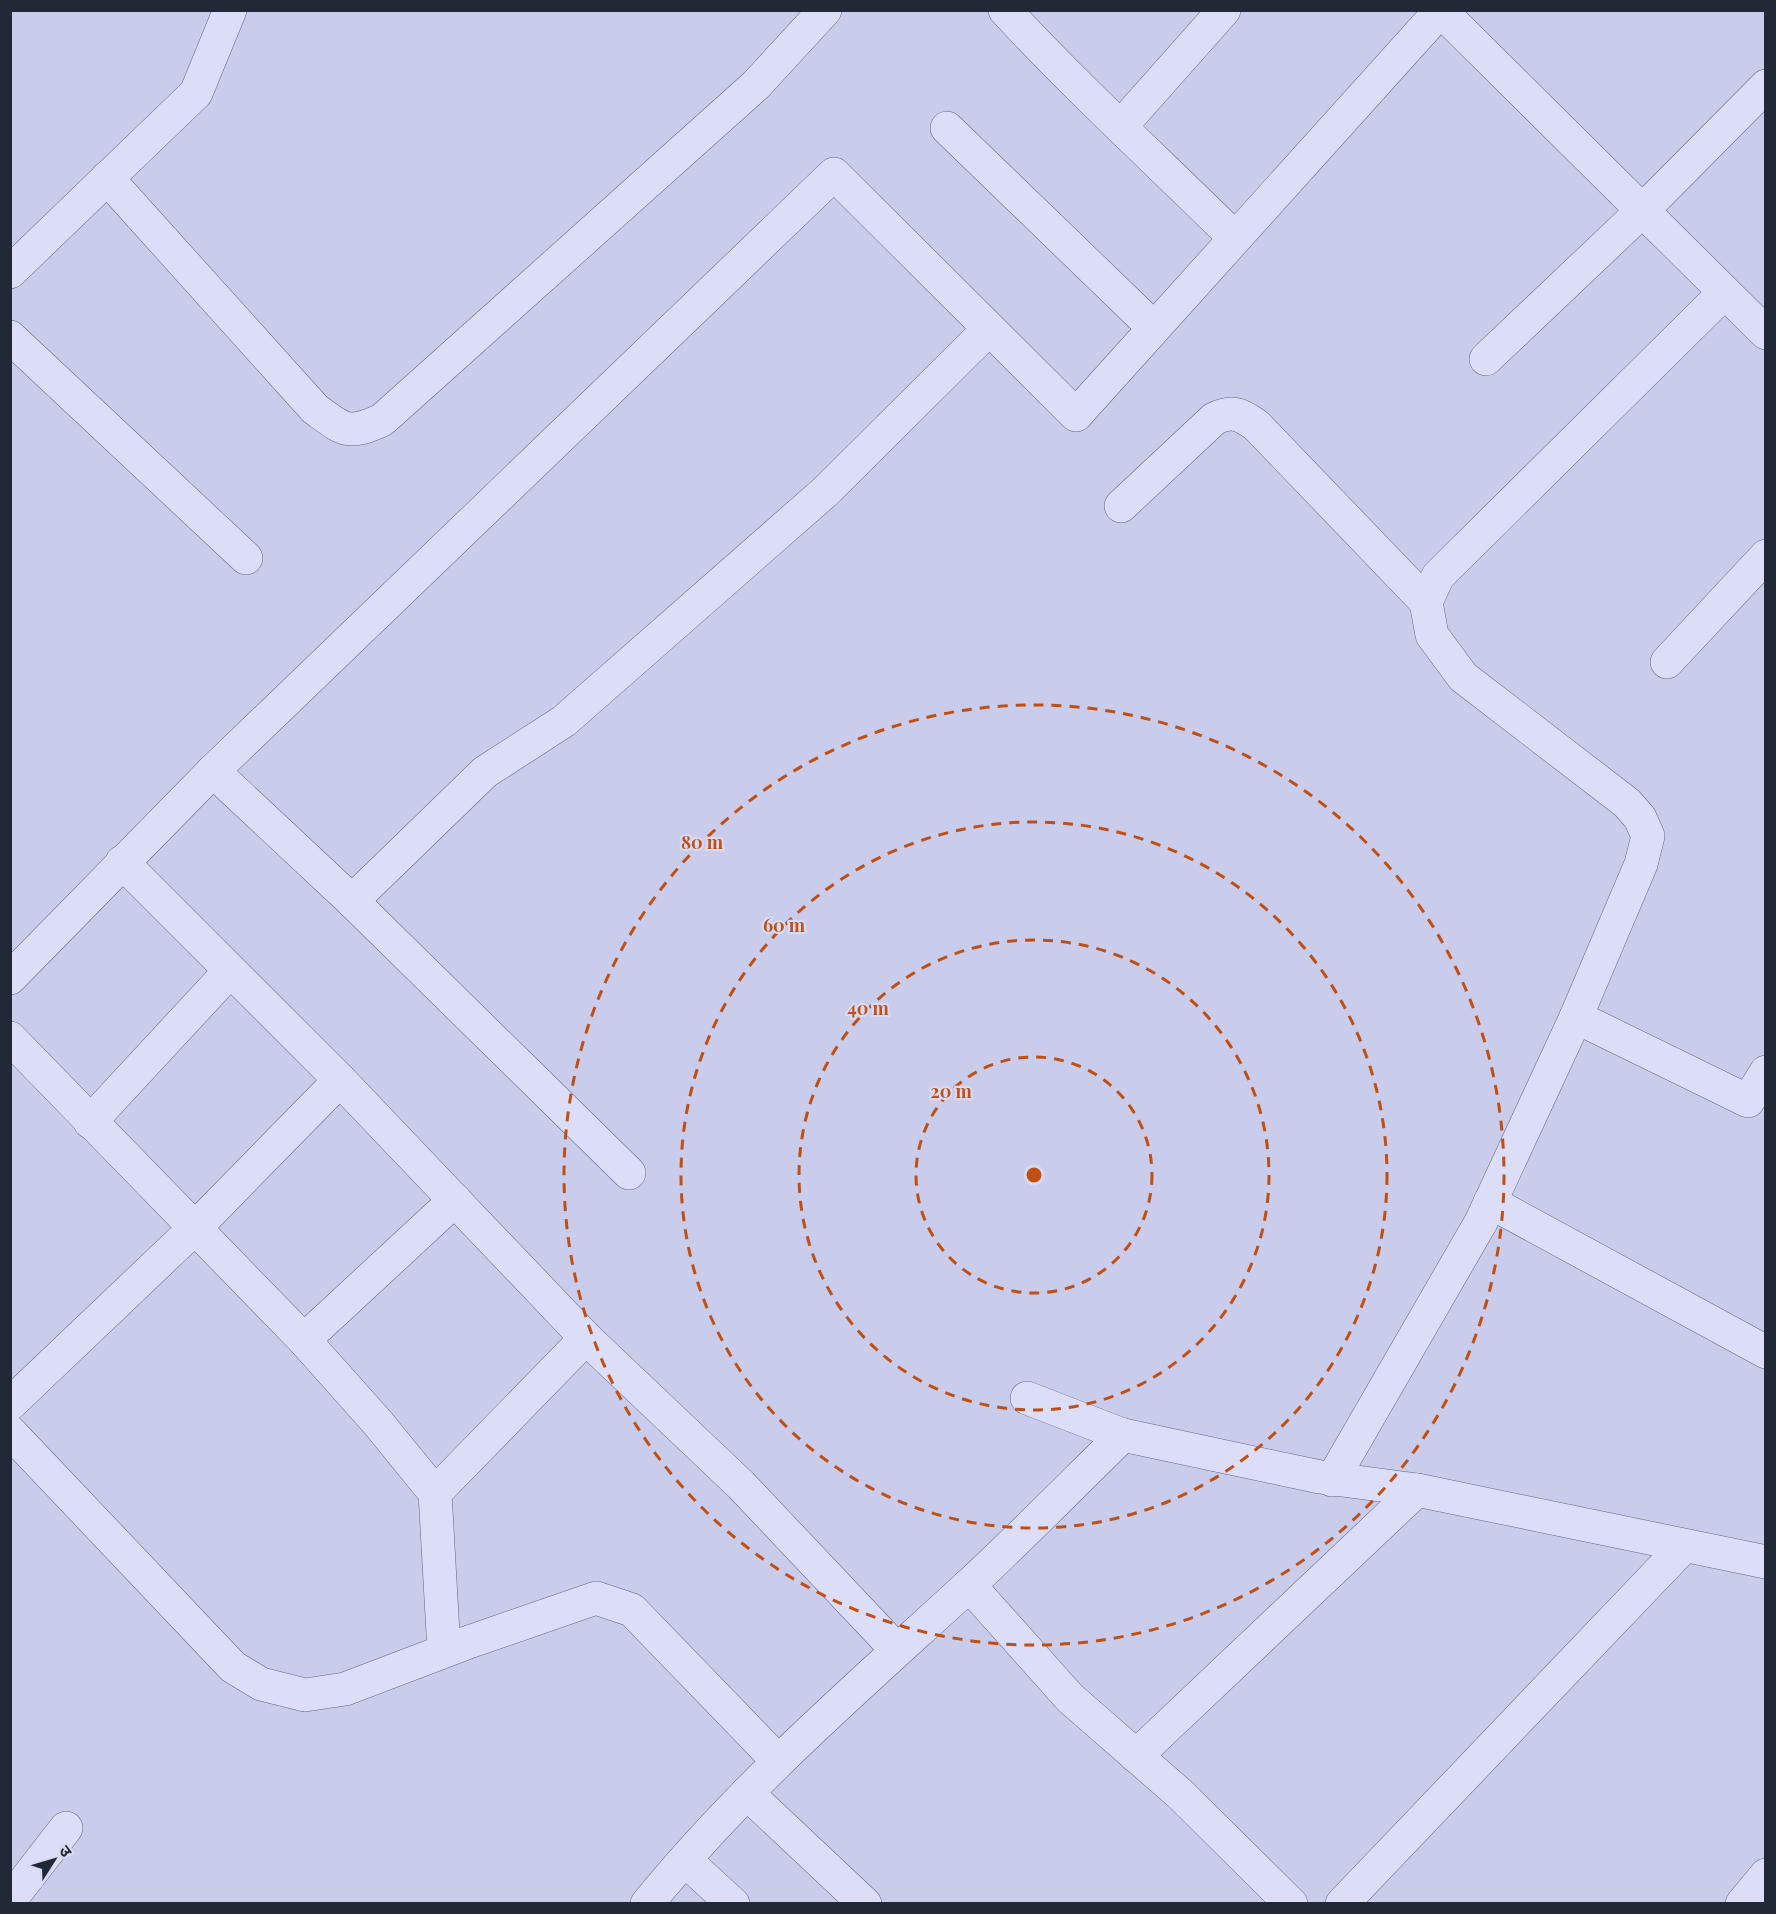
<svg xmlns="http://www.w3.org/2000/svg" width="1776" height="1914" viewBox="0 0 1776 1914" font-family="'Playfair Display','Noto Sans Devanagari',serif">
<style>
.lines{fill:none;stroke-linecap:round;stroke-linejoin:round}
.minor-casing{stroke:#5f6984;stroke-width:34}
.minor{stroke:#dbdef6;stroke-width:33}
.ring{fill:none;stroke:#c04f14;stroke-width:3;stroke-dasharray:10 8}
.centre{fill:#c04f14;stroke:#d7daf2;stroke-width:3}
.ring-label{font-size:18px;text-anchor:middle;font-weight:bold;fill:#c04f14;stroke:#d7daf2;stroke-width:4.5;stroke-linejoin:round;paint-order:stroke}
</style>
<rect width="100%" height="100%" fill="#c9ccea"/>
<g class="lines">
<defs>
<g id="minor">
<path d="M1005,10c73,79 153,152 230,228"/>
<path d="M1440,10l326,323"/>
<path d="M1122,125l102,-115"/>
<path d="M947,128l207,200"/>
<path d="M107,178l208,231c29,21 32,27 67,11l374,-335 69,-75"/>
<path d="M10,272l186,-179 34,-83"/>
<path d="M10,337l236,221"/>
<path d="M1486,359l156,-148 124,-125"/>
<path d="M1121,506l93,-87c18,-9 26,-5 42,6l170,177"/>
<path d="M1667,662l99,-106"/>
<path d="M213,771l139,130 277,272"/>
<path d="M122,862l218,218 246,258 155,147 156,165"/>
<path d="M352,901l133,-129 79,-51 262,-230 163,-162"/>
<path d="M10,978l203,-207 621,-597 242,241 365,-405"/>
<path d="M1576,1017l65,-153 7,-28 -8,-18 -13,-15 -164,-126 -31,-42 -6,-33 12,-26 286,-283"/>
<path d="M10,1038l294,302 74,83 57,70 9,158"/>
<path d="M90,1122l140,-151"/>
<path d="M1490,1202l276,150"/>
<path d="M304,1340l151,-140"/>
<path d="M1027,1398l96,37 197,42 97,13 349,72"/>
<path d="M10,1404l186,-177 144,-147"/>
<path d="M10,1432l223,235 28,17 44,11 40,-6 121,-46 130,-45 36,12 146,151"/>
<path d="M1332,1480l149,-258 95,-205 172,84 18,-29"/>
<path d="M435,1493l151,-155"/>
<path d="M969,1585l101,113 110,96 111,110"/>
<path d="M1136,1756l281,-266"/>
<path d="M747,1793l118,111"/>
<path d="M685,1860l48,44"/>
<path d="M10,1900l56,-72"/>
<path d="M647,1904c95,-117 209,-215 320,-317 53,-49 104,-101 156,-152"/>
<path d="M1342,1904l342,-358"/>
<path d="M1742,1904l24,-29"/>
</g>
</defs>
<use href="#minor" class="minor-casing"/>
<use href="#minor" class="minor"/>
</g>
<g class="ring">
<circle cx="1034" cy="1175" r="118"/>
<circle cx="1034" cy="1175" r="235"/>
<circle cx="1034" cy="1175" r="353"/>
<circle cx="1034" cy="1175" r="470"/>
</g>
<circle cx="1034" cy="1175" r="9" class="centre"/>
<g class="ring-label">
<text x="702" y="849">80 m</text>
<text x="784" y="932">60 m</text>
<text x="868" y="1015">40 m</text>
<text x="951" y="1098">20 m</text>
</g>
<rect width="1776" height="1914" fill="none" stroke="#212836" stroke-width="24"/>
<g transform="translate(54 1860) rotate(53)" stroke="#d7daf2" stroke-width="4.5" paint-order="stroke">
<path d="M0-4.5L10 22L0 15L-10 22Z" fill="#212836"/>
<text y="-9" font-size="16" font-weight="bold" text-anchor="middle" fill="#212836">उ</text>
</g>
</svg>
